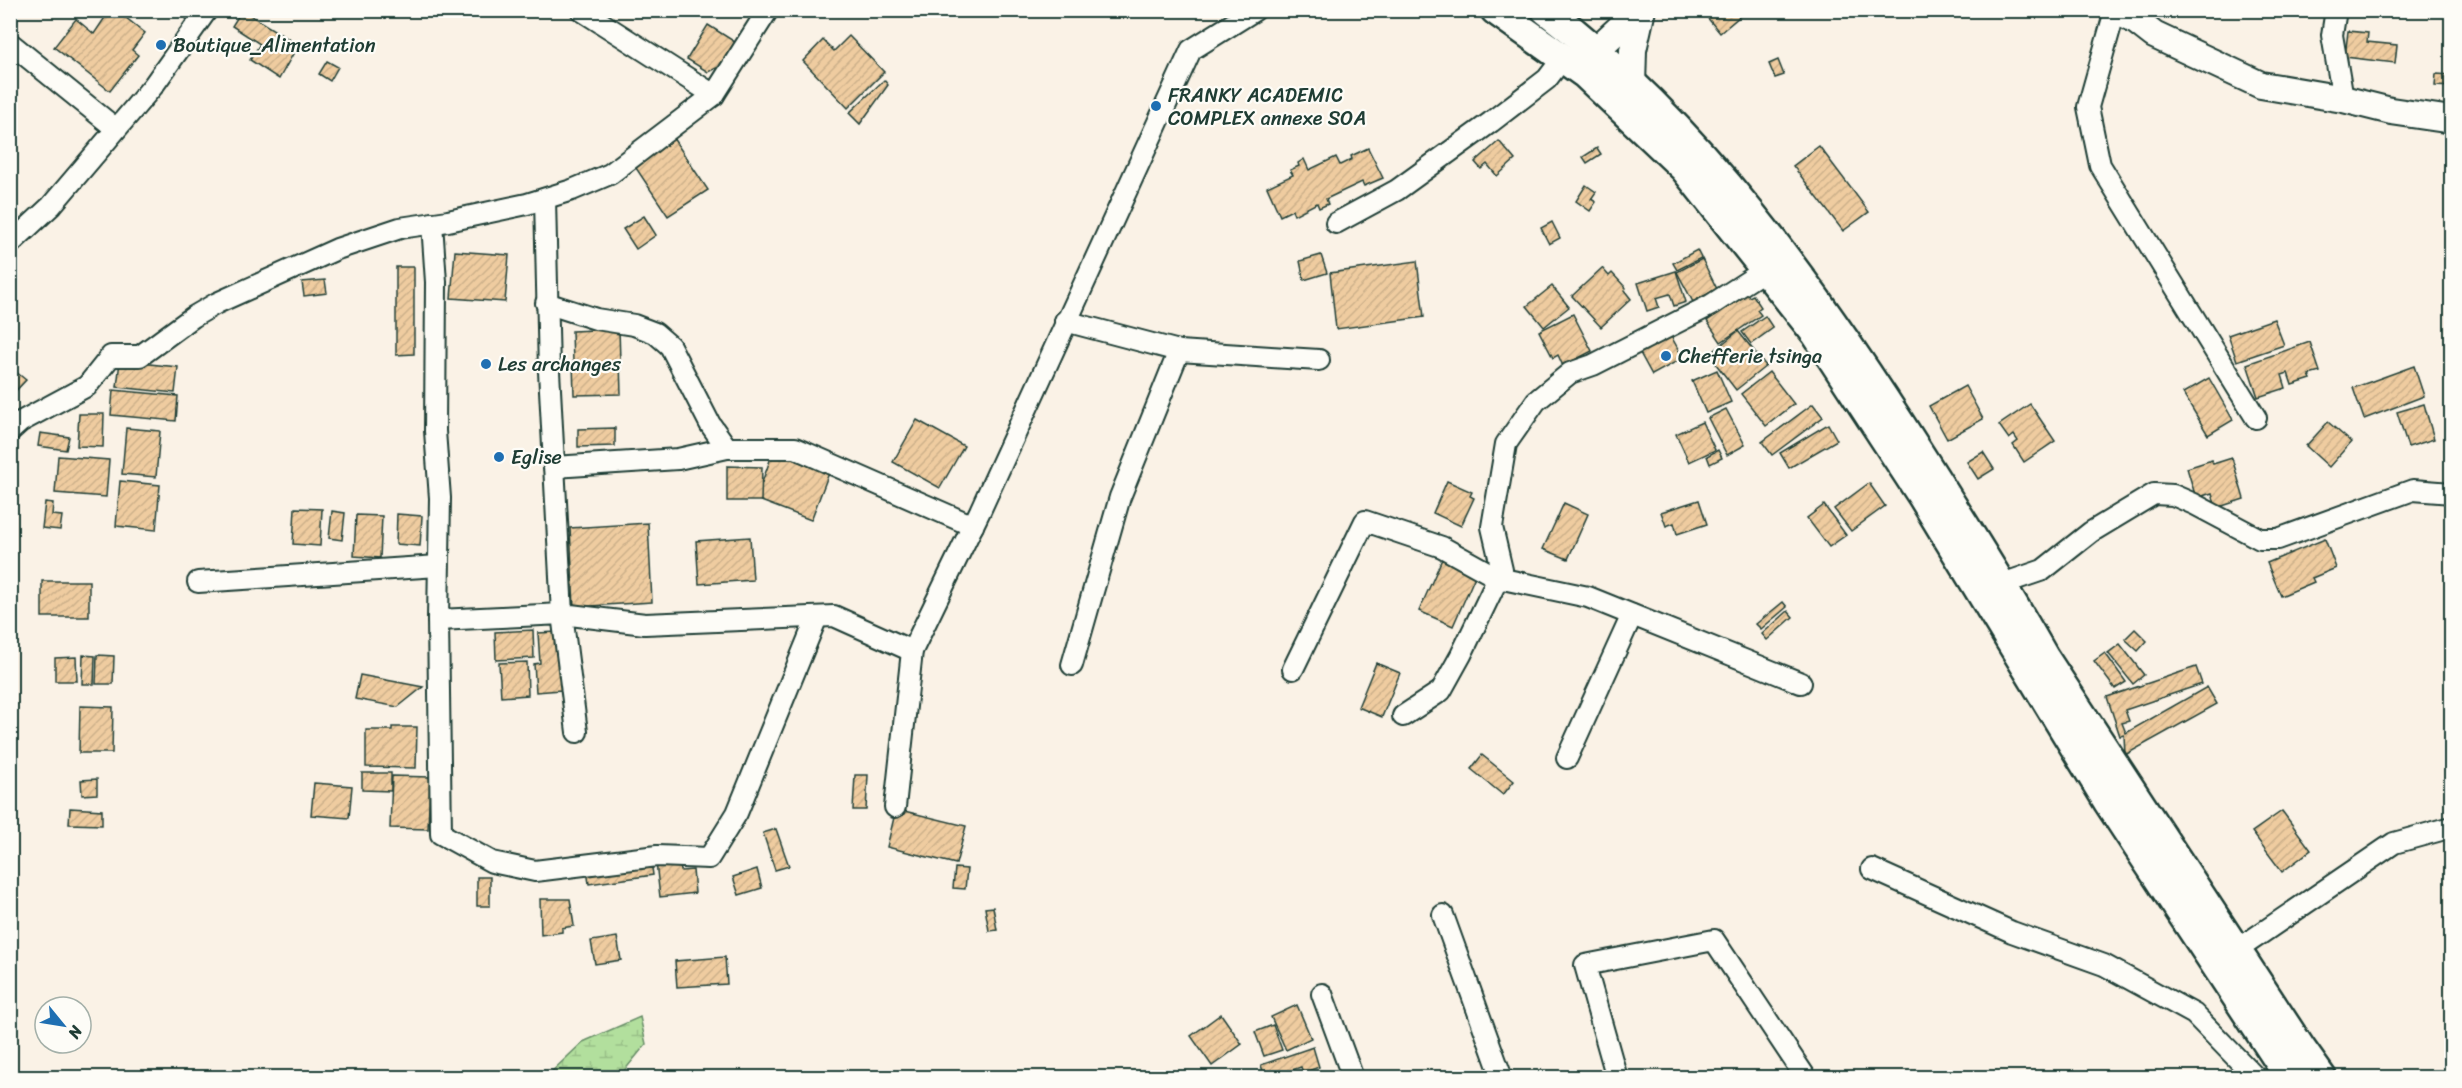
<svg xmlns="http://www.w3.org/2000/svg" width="2462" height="1088" viewBox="0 0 2462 1088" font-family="Sriracha,sans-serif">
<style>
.wetland{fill:url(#wetland-marsh);stroke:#688e68;stroke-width:1.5}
.building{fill:url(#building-hatch);stroke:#1f3d34;stroke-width:1.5}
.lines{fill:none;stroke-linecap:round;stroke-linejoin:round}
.minor-casing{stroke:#1f3d34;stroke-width:24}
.tertiary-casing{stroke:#1f3d34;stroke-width:30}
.secondary-casing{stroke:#1f3d34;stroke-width:33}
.minor{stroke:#fdfcf7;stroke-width:20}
.tertiary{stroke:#fdfcf7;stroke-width:26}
.secondary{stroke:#fdfcf7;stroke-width:28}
.poi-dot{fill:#1f6fb2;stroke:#fdfcf7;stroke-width:2}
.labels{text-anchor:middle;stroke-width:4.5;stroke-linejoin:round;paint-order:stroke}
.poi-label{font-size:20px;fill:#1f3d34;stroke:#fdfcf7;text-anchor:start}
</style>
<defs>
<pattern id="wetland-marsh" width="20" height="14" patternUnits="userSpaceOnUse" patternTransform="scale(1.5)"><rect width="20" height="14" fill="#b2df9d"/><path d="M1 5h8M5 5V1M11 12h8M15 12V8" fill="none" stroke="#99c088"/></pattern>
<pattern id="building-hatch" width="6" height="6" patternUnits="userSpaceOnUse" patternTransform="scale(1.5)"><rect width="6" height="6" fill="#efcca0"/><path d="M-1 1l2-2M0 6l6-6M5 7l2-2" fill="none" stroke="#ccb08a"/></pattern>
</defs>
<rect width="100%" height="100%" fill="#faf2e6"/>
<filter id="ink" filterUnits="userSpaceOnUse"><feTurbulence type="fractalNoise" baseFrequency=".0167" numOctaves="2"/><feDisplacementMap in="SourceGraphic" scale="12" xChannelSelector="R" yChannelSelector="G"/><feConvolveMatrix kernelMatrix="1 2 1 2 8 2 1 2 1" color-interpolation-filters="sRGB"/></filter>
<g filter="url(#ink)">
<path class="wetland" d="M640,1017l6,27 -27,33h-73l37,-35z"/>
<g class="building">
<path d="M110,10h6l29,23 -13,17 6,5 -28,36 -56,-44 22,-28 18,15z"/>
<path d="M242,10l56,35 -19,34 -29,-19 10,-16 -28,-18z"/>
<path d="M1701,10h35l4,6 -20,17z"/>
<path d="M708,25l27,17 -14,24 -13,6 -21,-13z"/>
<path d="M2348,31l20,2 -1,9 30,3 -2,18 -50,-6z"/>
<path d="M849,36l35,36 -36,36 -45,-47 20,-21 11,11z"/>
<path d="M1778,60l6,15 -9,3 -6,-14z"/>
<path d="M327,61l11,6 -8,14 -11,-7z"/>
<path d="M2436,74l16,1v12l-17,-1z"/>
<path d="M884,80l4,5 -28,39 -11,-11z"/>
<path d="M673,138l35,52 -40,26 -34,-51z"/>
<path d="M1499,141l16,19 -18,16 -10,-12 -6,5 -6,-7z"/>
<path d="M1819,146l50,66 -26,19 -50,-65z"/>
<path d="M1368,148l15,30 -19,8 -2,-4 -36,17 2,5 -9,4 -2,-5 -23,12 -2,-5 -12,6 -13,-29 26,-12 -3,-5 9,-4 -1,-3 6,-4 5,11 27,-13 4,8 12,-6 -1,-3z"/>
<path d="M1597,148l4,6 -14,9 -4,-6z"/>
<path d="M1586,185l10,7 -5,7 5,3 -6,9 -14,-10z"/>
<path d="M644,216l12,19 -20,14 -13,-20z"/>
<path d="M1552,222l8,16 -11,6 -8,-16z"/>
<path d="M1697,250l4,8 -24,12 -4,-7z"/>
<path d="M455,251l54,4 -4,47 -54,-4z"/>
<path d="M1321,255l6,18 -23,7 -4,-19z"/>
<path d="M1702,259l15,30 -24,13 -16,-30z"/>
<path d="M1417,261l7,56 -88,12 -6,-56z"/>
<path d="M396,267h18v87l-18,1z"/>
<path d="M1602,268l7,8 3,-3 14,15 -2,2 7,9 -30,28 -29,-31z"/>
<path d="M1676,271l10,31 -12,4 -4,-12 -14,4 3,9 -12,4 -9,-28z"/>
<path d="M325,280l2,13 -23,3 -2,-14z"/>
<path d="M1552,286l17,21 -25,20 -17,-21z"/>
<path d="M1747,294l2,3 4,-2 8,12 -4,3 4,5 -40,27 -14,-21z"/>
<path d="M1573,314l19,37 -29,15 -5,-11 -5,3 -14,-27z"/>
<path d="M1765,316l8,12 -22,16 -9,-12z"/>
<path d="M2274,319l10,26 -47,16 -9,-26z"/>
<path d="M619,329l2,65 -47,1 -2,-64z"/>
<path d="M1738,331l28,35 -30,24 -27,-35z"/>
<path d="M1671,336l12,22 -31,17 -12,-22z"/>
<path d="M2310,342l10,30 -11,3 2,4 -19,6 -4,-12 -6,2 4,13 -28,9 -11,-33z"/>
<path d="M120,361l58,6 -3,26 -58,-6z"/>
<path d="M2414,366l10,30 -60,23 -11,-31z"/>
<path d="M10,367l16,13 -16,17z"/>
<path d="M1717,370l14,32 -25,11 -14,-32z"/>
<path d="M1769,372l25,32 -28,22 -25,-32z"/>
<path d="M2209,378l24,42 -25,15 -25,-42z"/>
<path d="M1965,386l18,33 -36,20 -18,-33z"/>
<path d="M113,390l65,6 -2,25 -65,-6z"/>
<path d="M1813,404l10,13 -51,38 -10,-13z"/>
<path d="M2030,404l25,37 -31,21 -11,-17 5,-4 -4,-6 -5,4 -10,-14z"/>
<path d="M2424,404l10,35 -26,8 -11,-35z"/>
<path d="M1726,409l19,36 -18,10 -19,-37z"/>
<path d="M79,414h25l-1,33 -26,-1z"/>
<path d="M917,420l47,26 -24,42 -47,-26z"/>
<path d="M1702,422l13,28 -26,12 -13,-28z"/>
<path d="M2328,422l23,20 -22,25 -23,-21z"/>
<path d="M1828,424l9,16 -48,28 -9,-15z"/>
<path d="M126,428l34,3 -4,46 -34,-3z"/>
<path d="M615,428v18l-37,1v-18z"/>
<path d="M40,433l29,4 -3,13 -28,-4z"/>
<path d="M1718,450l4,8 -12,6 -3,-8z"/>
<path d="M773,452l56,21 -18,47 -55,-21z"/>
<path d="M1983,452l11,17 -16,10 -11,-17z"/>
<path d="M58,456l51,4 -3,37 -51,-4z"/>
<path d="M2232,458l12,41 -28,9 -4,-15 -16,5 -9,-30 25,-8 1,4z"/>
<path d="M727,466l35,1 -1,34h-34z"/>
<path d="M120,481l40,4 -4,45 -40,-4z"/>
<path d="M1447,481l25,11 -2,4 4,2 -13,28 -28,-13z"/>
<path d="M1869,483l16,23 -34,25 -17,-22z"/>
<path d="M1699,500l8,24 -30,10 -3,-11 -8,3 -5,-14z"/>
<path d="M45,502l8,1 -1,12 10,1 -2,14 -18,-2z"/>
<path d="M1564,503l24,11 -20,45 -25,-10z"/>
<path d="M1824,505l22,30 -17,12 -22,-29z"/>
<path d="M295,508l27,1 -2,37 -27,-2z"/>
<path d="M332,511l13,2 -3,27 -13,-2z"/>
<path d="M397,514l25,2 -2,30 -24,-2z"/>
<path d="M356,515l26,1 -2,42 -26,-2z"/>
<path d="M648,523l4,79 -78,5 -4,-79z"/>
<path d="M750,537l3,43 -54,4 -3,-43z"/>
<path d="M2325,539l11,29 -24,10 2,4 -33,14 -14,-33z"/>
<path d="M1442,559l34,15 -23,52 -34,-15z"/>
<rect x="42" y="581" width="47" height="36"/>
<path d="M1783,602l4,5 -26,22 -5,-5z"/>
<path d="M1788,611l5,6 -26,23 -5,-6z"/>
<path d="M2135,629l12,12 -9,10 -13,-12z"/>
<path d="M533,630l1,28 -38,2 -1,-28z"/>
<path d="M557,632l4,58 -25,2 -2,-28 6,-1 -2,-30z"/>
<path d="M2120,644l24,31 -11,9 -25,-31z"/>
<path d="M2105,653l21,29 -11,7 -21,-28z"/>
<path d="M83,655l12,1 -1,28h-12z"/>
<path d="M97,655l17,1 -1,28h-17z"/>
<path d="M76,657l1,24h-22v-23z"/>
<path d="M527,662l1,33 -27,2 -2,-34z"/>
<path d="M1376,663l24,10 -18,44 -24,-10z"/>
<path d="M2196,667l6,17 -77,26 4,11 -7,2 4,10 81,-46 10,17 -92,51 -1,-20 -4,1 -13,-39z"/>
<path d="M360,675l63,12 -25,20 -43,-8z"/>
<path d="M80,706l33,1 -1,46h-33z"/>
<path d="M392,727h25l-1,41 -50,-1v-37h26z"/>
<path d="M1482,755l32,26 -11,14 -32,-26z"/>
<path d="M362,773h29v18l-29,-1z"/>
<path d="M855,775h13l-2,35h-13z"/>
<path d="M392,776l38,1 -2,52 -38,-1z"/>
<path d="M97,779v15l-15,1 -1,-15z"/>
<path d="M314,783l38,3 -3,32 -38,-3z"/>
<path d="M70,808l32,2v15l-33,-1z"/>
<path d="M896,809l70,17 -10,38 -69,-17z"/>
<path d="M2282,811l29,39 -29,22 -30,-40z"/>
<path d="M776,829l13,37 -14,4 -12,-37z"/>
<path d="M651,861l2,14 -64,9 -2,-14z"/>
<path d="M656,862l24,3 1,6 12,-1 2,23 -35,4z"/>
<path d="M955,868l12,1 -2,20 -12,-1z"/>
<path d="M757,869l5,19 -23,7 -6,-18z"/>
<rect x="477" y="877" width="13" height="29"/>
<path d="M540,899h30l4,27 -12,2v4l-21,3z"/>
<path d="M993,907l4,23 -8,1 -4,-23z"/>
<path d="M617,937l4,23 -26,4 -4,-23z"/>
<path d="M725,957l2,27 -50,3 -2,-26z"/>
<path d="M1297,1005l14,33 -25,12 -15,-33z"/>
<path d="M1221,1014l21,30 -30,22 -21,-30z"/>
<path d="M1273,1025l9,25 -18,6 -9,-24z"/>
<path d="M1313,1047l6,20 -16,6 -2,-6 -23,8 1,3h-14l-4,-13z"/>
</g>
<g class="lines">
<defs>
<g id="minor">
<path d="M581,10l133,85"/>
<path d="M2336,10l-4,25 11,64"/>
<path d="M2115,11l-27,96 12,58 156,253"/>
<path d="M10,43l105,85"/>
<path d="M545,199l4,172 13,243 83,10 189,-8 78,35"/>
<path d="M432,223l4,59 -1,149 5,67 -2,122 3,214 51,28 43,9 122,-15 52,2 28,-45 80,-196"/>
<path d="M1336,223l61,-33 94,-68 56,-43 16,-21"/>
<path d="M10,244l41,-38 102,-120 54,-76"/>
<path d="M546,303l50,16 38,6 21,8 15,13 40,78 17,24"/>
<path d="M1065,321l114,30 140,9"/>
<path d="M10,431l10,-9 67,-36 24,-30h29l53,-39 24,-14 120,-54 63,-21 48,-7 79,-17 45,-14 38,-16 104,-79 54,-85"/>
<path d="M554,467l124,-8 49,-11h68l178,78"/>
<path d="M198,582l240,-16"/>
<path d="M2002,584l41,-14 48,-38 63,-38 19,1 21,9 66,35h18l135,-49 39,3"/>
<path d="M438,620l124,-6 15,118"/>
<path d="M1072,665l48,-168 59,-146"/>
<path d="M1293,669l72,-148 77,26 56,31 90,19 213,86"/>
<path d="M1403,716l38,-25 20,-36 41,-85 -10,-43 14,-83 30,-43 34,-28 23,-8 118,-60 54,-35"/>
<path d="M1567,758l65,-143"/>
<path d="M895,807l17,-156 68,-140 211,-461 64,-40"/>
<path d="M1872,869l140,63 92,33 90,49 62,64"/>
<path d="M1443,915l59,163"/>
<path d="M2237,950l157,-107 58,-16"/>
<path d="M1322,994l31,84"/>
<path d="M1617,1078l-32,-113 129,-25 92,138"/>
</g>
<g id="tertiary">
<path d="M2115,10l21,11 18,14 107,50 82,14 48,12 61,9"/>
<path d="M1581,64l58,-54"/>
<path d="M1632,86l1,-36 9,-40"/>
</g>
<g id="secondary">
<path d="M1495,10l90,64 99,94 132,166 106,162 186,306 182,276"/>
<path d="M1546,10c156,118 271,282 375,446 42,66 84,132 123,201l256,390 22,31"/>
</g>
</defs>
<use href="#minor" class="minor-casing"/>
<use href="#tertiary" class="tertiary-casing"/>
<use href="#secondary" class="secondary-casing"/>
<use href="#minor" class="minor"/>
<use href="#tertiary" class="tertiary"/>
<use href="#secondary" class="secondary"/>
</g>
</g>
<g class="poi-dot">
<circle cx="161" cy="45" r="6"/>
<circle cx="1156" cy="106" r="6"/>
<circle cx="1666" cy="356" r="6"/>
<circle cx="486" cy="364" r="6"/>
<circle cx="499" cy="457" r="6"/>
</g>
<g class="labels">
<g class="poi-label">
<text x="173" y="52">Boutique_Alimentation</text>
<text x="1168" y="102">FRANKY ACADEMIC<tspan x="1168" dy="23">COMPLEX annexe SOA</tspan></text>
<text x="1678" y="363">Chefferie tsinga</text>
<text x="498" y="371">Les archanges</text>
<text x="511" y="464">Eglise</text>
</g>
</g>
<rect width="2462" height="1088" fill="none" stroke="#fdfcf7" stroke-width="36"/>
<rect x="18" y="18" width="2426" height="1052" fill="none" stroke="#1f3d34" stroke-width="2" filter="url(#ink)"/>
<g transform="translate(63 1025) rotate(120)"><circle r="28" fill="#fdfcf7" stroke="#a4b0a9" stroke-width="1.5"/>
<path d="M0-4.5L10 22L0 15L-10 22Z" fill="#1f6fb2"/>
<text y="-9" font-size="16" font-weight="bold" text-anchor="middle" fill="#1f3d34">N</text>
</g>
</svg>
